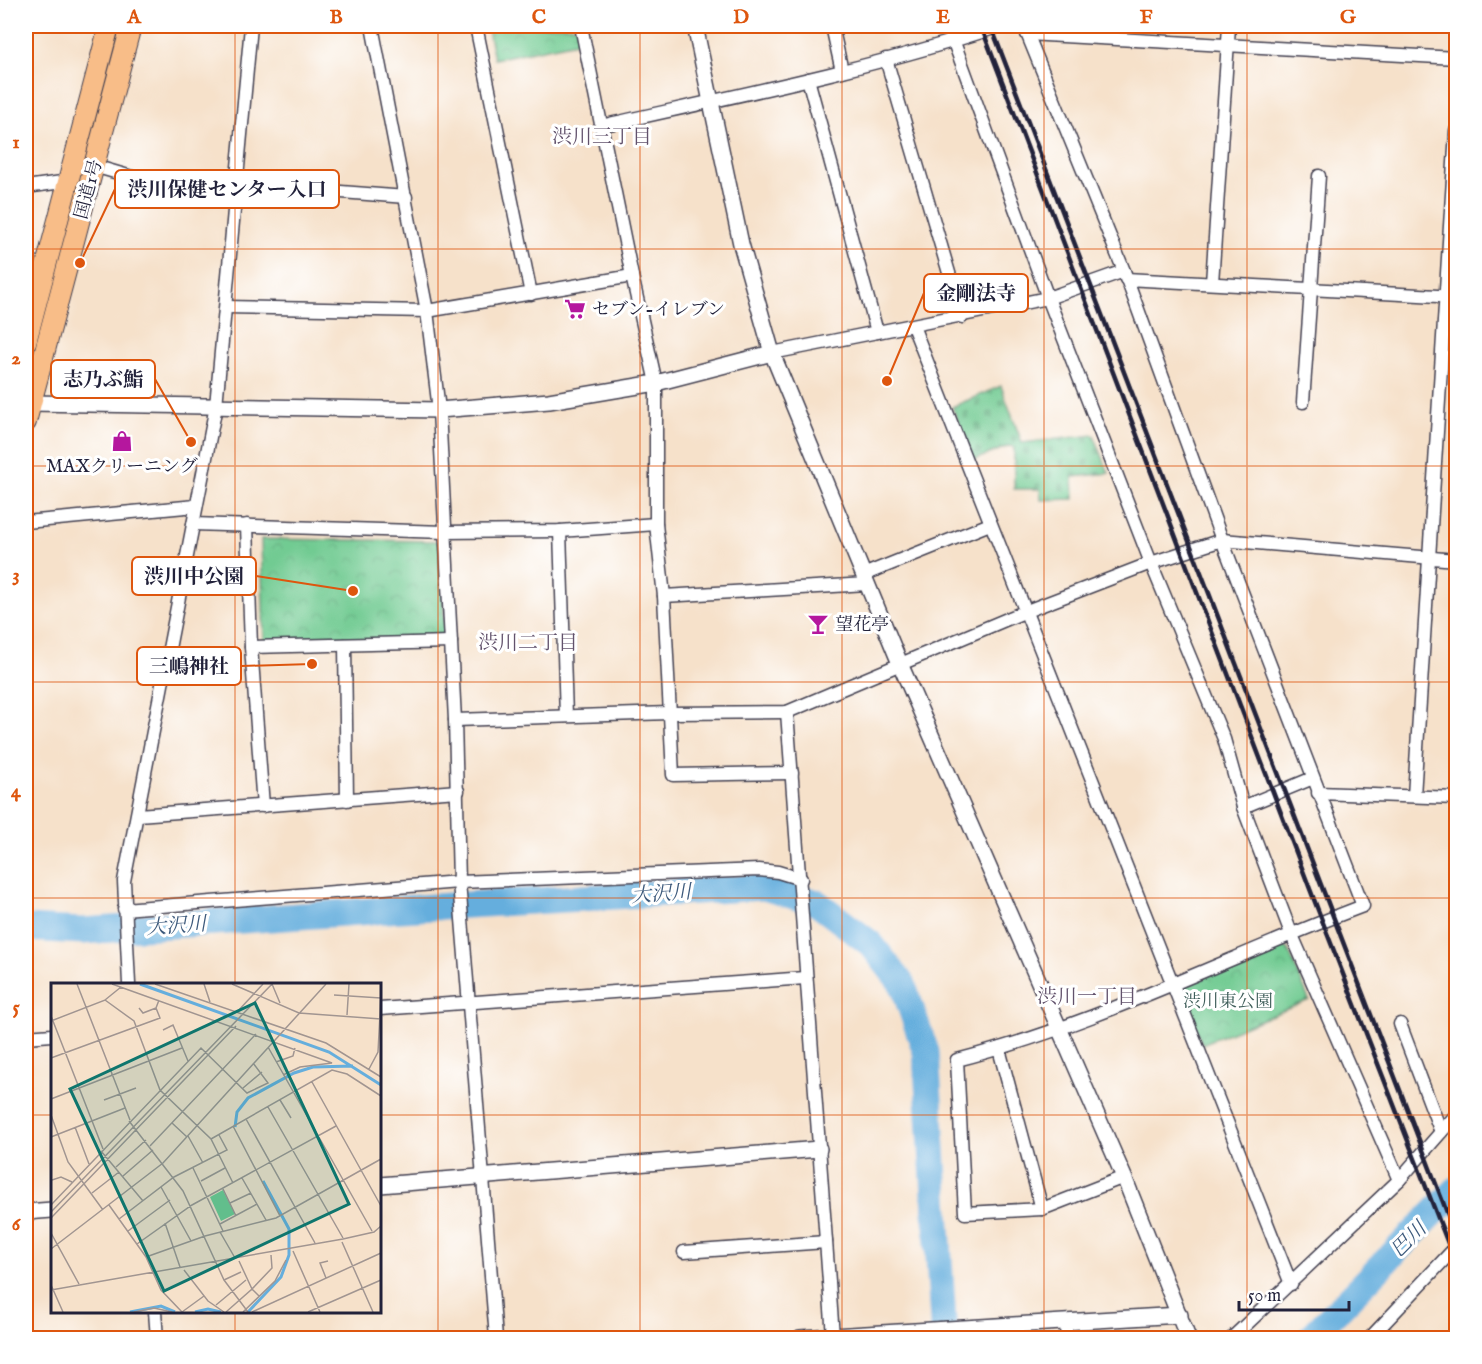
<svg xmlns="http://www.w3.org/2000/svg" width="1482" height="1364" viewBox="0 0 1482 1364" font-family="'IM FELL English','Noto Serif JP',serif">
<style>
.cemetery{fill:url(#cemetery-stones);stroke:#4a7666;stroke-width:1.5}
.park{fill:url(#park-crowns);stroke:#4a7666;stroke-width:1.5}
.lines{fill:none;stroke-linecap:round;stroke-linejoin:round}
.river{stroke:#65aedd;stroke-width:27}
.minor-casing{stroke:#423f50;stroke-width:15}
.tertiary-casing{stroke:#423f50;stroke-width:18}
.trunk-casing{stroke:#423f50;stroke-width:22}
.minor{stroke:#fff;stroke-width:12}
.tertiary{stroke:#fff;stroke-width:15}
.trunk{stroke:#f8bd88;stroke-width:20}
.rail{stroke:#22223b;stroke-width:4.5}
.grid{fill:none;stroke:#de560e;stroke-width:1.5;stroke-opacity:0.55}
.labels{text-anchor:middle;stroke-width:6;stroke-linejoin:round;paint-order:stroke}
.street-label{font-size:18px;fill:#22223b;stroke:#fff}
.poi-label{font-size:18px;fill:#22223b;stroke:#fff;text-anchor:start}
.park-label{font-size:18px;fill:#3e5d59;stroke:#fff}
.neighbourhood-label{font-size:20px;fill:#62526c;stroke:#fff}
.water-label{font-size:20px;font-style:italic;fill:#3d5a7c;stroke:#fff}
.inset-river{fill:none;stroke:#65aedd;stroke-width:3}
.inset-road{fill:none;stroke:#a19591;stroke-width:1.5}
.view{fill:#0f766e;fill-opacity:0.15;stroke:#0f766e;stroke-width:3}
.inset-edge{fill:none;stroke:#22223b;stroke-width:3}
.leader{fill:none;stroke:#de560e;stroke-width:2}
.callout-dot{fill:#de560e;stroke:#fff;stroke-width:2}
.callout{fill:#fff;stroke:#de560e;stroke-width:2}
.callout-label{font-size:20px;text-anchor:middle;font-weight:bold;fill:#22223b}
.neatline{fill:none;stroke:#de560e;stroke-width:2}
.grid-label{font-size:20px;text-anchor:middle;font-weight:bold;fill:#de560e}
</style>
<defs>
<pattern id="cemetery-stones" width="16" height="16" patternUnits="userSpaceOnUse" patternTransform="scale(1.5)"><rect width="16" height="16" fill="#71cb92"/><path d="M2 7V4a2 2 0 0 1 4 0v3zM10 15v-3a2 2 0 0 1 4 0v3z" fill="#62ae7f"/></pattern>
<pattern id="park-crowns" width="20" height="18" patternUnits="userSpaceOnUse" patternTransform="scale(1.5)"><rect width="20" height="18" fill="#71cb92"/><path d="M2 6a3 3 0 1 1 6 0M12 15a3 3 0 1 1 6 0" fill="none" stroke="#62ae7f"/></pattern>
</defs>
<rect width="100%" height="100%" fill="#fff"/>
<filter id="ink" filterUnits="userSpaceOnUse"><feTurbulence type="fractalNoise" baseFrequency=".0167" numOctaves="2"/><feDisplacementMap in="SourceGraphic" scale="12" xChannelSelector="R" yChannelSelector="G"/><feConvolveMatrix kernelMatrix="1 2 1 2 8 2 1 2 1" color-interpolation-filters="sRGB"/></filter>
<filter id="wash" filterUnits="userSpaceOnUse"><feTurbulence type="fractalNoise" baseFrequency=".008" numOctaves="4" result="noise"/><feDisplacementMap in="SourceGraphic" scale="24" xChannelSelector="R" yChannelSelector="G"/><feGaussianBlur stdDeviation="1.35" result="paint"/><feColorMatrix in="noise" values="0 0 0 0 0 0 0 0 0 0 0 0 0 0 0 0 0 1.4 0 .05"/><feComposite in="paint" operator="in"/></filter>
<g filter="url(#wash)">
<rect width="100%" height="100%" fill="#f6e1ca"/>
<path class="cemetery" d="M1001,386l21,57 72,-8 15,38 -36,4 1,22 -33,1 -1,-11h-26v-42l-5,-1 -35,14 -22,-53z"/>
<g class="park">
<path d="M487,26h91l4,15 -88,18z"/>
<path d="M261,539l180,2 4,100 -181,4z"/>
<path d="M1282,945l6,4 21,51 -107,44 -20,-49 3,-10z"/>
</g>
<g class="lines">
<g class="river">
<path d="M26,928l57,3 318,-22 363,-22 53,16 54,41 32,41 23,67 18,286"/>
<path d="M1310,1338l146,-148"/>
</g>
</g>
</g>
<g filter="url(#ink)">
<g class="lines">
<defs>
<g id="minor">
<path d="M372,26l55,285 12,99 16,310 4,162 37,456"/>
<path d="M476,26l55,268"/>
<path d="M581,26l51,250 24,107v141l8,72 9,179 119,-2"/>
<path d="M832,26l10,45"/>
<path d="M948,26l100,272 103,265 73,176 19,68 48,126 108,247"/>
<path d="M1024,26l100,245 98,269 141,366c-136,51 -265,118 -406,154l8,153 77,-4 82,-32"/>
<path d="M1027,34l429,24"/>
<path d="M886,59l76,258"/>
<path d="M808,79l69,253"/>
<path d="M601,126c133,-30 269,-57 399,-100"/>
<path d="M94,166l48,14 94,4 170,13"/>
<path d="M26,187l43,-6"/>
<path d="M1126,279l330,18"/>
<path d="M1212,283l17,-257"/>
<path d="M227,307l200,4 205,-35"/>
<path d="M913,326l378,958"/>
<path d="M772,353l276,-55 76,-27"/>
<path d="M1303,402l16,-226"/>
<path d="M26,522l170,-16"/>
<path d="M193,524l252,8 115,-1 96,-7"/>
<path d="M247,525l4,122 12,159"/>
<path d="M560,531l6,185"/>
<path d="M863,575l127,-51"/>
<path d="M664,596l203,-12"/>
<path d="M345,645l2,155"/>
<path d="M251,647l200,-5"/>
<path d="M787,712l46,624"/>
<path d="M455,720l214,-7 118,-1 237,-100 127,-49 71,-23 234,20"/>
<path d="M1318,793l138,5"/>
<path d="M1414,796l42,-665"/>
<path d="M1243,807l70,-29"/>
<path d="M138,815l320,-24"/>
<path d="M124,909l335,-27 300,-12 19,2 23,7"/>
<path d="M129,984l-5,-103 92,-475 35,-380"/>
<path d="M380,1009l425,-31"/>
<path d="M1400,1024l41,108"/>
<path d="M26,1037l26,-2"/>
<path d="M999,1049l43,160"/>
<path d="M684,1252l142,-10"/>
<path d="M155,1312l2,26"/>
<path d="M1066,1338l1,-16"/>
<path d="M1232,1338l167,-158 57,-65"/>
<path d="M1370,1338l86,-91"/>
</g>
<g id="tertiary">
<path d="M695,26l46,218 31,109 129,313 223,511 64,161"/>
<path d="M31,403l408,7 110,-9 107,-18 116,-30"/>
<path d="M380,1185l439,-36"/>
<path d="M26,1212l26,-2"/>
<path d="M800,1338l380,-23"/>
</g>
<g id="trunk">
<path d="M26,342l83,-316"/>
<path d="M26,422l105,-396"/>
</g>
</defs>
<use href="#minor" class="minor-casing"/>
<use href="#tertiary" class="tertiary-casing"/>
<use href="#trunk" class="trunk-casing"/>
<use href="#minor" class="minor"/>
<use href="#tertiary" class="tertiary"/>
<use href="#trunk" class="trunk"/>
<g class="rail">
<path d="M981,26l337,884 138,354"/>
<path d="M991,26l465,1210"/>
</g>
</g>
</g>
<path class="grid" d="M235,26v958M438,26v1312M640,26v1312M842,26v1312M1044,26v1312M1247,26v1312M26,249h1430M26,466h1430M26,682h1430M26,898h1430M26,1115h26M380,1115h1076M235,1312v26"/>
<defs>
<symbol id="supermarket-bare" viewBox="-9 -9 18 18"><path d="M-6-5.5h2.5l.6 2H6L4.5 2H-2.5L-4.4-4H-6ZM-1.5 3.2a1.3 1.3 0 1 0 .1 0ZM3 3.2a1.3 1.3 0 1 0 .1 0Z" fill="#b5179e" stroke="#fff" stroke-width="2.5" paint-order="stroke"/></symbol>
<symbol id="shop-bare" viewBox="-9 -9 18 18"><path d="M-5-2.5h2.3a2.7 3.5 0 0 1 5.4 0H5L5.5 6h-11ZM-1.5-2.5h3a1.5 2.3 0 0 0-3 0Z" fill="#b5179e" stroke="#fff" stroke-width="2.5" paint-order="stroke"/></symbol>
<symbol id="bar-bare" viewBox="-9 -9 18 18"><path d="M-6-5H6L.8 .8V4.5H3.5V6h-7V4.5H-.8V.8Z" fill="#b5179e" stroke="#fff" stroke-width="2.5" paint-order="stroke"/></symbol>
</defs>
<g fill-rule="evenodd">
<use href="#supermarket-bare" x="560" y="294" width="30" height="30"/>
<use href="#shop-bare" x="107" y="426" width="30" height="30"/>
<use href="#bar-bare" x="803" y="609" width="30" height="30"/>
</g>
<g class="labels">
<g class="street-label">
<text transform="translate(88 189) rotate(-75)" y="6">国道1号</text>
</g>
<g class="poi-label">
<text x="592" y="315">セブン-イレブン</text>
<text x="122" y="472" text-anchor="middle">MAXクリーニング</text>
<text x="835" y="630">望花亭</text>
</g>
<g class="park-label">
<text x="1228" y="1007">渋川東公園</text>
</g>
<g class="neighbourhood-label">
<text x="602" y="143">渋川三丁目</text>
<text x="528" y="649">渋川二丁目</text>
<text x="1087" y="1003">渋川一丁目</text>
</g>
<g class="water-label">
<text transform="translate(661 893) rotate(-4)" y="7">大沢川</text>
<text transform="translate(176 925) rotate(-4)" y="7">大沢川</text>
<text transform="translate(1408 1239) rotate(-45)" y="7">巴川</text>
</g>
</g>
<g transform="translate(51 983)">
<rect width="330" height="330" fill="#f6e1ca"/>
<path d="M172,207l12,24 -14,7 -11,-24z" fill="#71cb92"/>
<path class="inset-river" d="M89,1l189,68 52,33M184,144l2,-15 11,-14 46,-25 19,-6 40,-1M79,329l31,-6 14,6M144,329l13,-3 13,3M197,329l33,-35 8,-22v-26l-26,-48"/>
<path class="inset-road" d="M26,1l53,136M61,1l220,79 -32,4 -17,8M104,1l171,59 55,34M153,1l6,18M181,1l67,29 82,6M221,1l8,19M283,12l47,3M54,17l16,-13M88,25l4,5 13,-5M186,29l26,-28M296,32l2,-31M0,33l52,133M0,38l54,-21 29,21 26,69 51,49 22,44M112,47l10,-5 15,36M217,64l104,184M0,75l109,-40 -4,-10 3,-8M225,79l17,-6 2,-8M318,86l9,-17 3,-58M261,99l69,124M192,105l19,-16M0,116l131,-51M53,117l32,-12M229,117l11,18M217,124l75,131M0,132l17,47 35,48M195,136l69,124M78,138l54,70 41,89 24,32M121,140l15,14M182,143l47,90M24,144l14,37M137,153l15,27M0,154l74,-29M160,156l121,-69 15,4 34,22M99,163l106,-112M50,168l42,50M65,184l30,-27M142,185l30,63M72,193l30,-26M191,195l24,42M1,197l9,-3 11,5M150,198l24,-13M110,204l30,54M172,206l13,27M41,210l27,-21M179,220l21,-10M0,222l150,-157 46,45 21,-10 -15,-20M58,222l37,52 15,33 21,22M0,229l221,-228M0,235l185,-192M68,236l55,-42 53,-27 -8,-15M114,240l15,44M169,241l37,-20M77,248l42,-31M169,249l15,26M0,250l28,51M291,259l31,70M86,261l55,-39 144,-79M0,266l112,-86 163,-179M242,268l27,61M95,274l59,-21 71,-18 105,-59M133,287l24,31 16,11M275,295l-6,-15 8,-2M173,297l17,-8M0,302l12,27M0,307l292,-51 31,-7 7,-6M208,313l-7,-7 20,-21 -1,-13M165,322l30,-25M83,329l20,-4 18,4M131,329l22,-16M175,329l26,-23 -13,-28M192,329l32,-31 11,-21M201,329l129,-59M257,329l73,-32"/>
<path class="view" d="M204,20l94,201 -185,87 -94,-202z"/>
<rect width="330" height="330" class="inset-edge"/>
</g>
<path class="leader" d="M80 263L115 189M887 381L924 293M191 442L155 379M353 591L256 576M312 664L241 666"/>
<g class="callout-dot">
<circle cx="80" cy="263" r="6"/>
<circle cx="887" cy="381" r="6"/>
<circle cx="191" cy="442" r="6"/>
<circle cx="353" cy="591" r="6"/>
<circle cx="312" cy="664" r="6"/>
</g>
<g class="callout">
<rect x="115" y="170" width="224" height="38" rx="6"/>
<rect x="924" y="274" width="104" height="38" rx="6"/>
<rect x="51" y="360" width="104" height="38" rx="6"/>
<rect x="132" y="557" width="124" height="38" rx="6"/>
<rect x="137" y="647" width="104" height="38" rx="6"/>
</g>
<g class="callout-label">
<text x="227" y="196">渋川保健センター入口</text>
<text x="976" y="300">金剛法寺</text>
<text x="103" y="386">志乃ぶ鮨</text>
<text x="194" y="583">渋川中公園</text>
<text x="189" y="673">三嶋神社</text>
</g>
<rect width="1482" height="1364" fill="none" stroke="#fff" stroke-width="66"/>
<path d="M1239 1301v9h110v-9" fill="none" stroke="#22223b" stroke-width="3"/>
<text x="1248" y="1301" font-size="18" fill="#22223b" stroke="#ffffff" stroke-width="4.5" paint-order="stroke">50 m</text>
<rect x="33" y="33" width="1416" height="1298" class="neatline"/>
<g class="grid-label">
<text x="134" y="23">A</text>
<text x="336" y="23">B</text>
<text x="539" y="23">C</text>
<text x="741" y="23">D</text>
<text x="943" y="23">E</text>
<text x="1146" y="23">F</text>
<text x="1348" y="23">G</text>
<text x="16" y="148">1</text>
<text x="16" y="364">2</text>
<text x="16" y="581">3</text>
<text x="16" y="797">4</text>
<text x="16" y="1013">5</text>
<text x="16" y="1230">6</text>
</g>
</svg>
